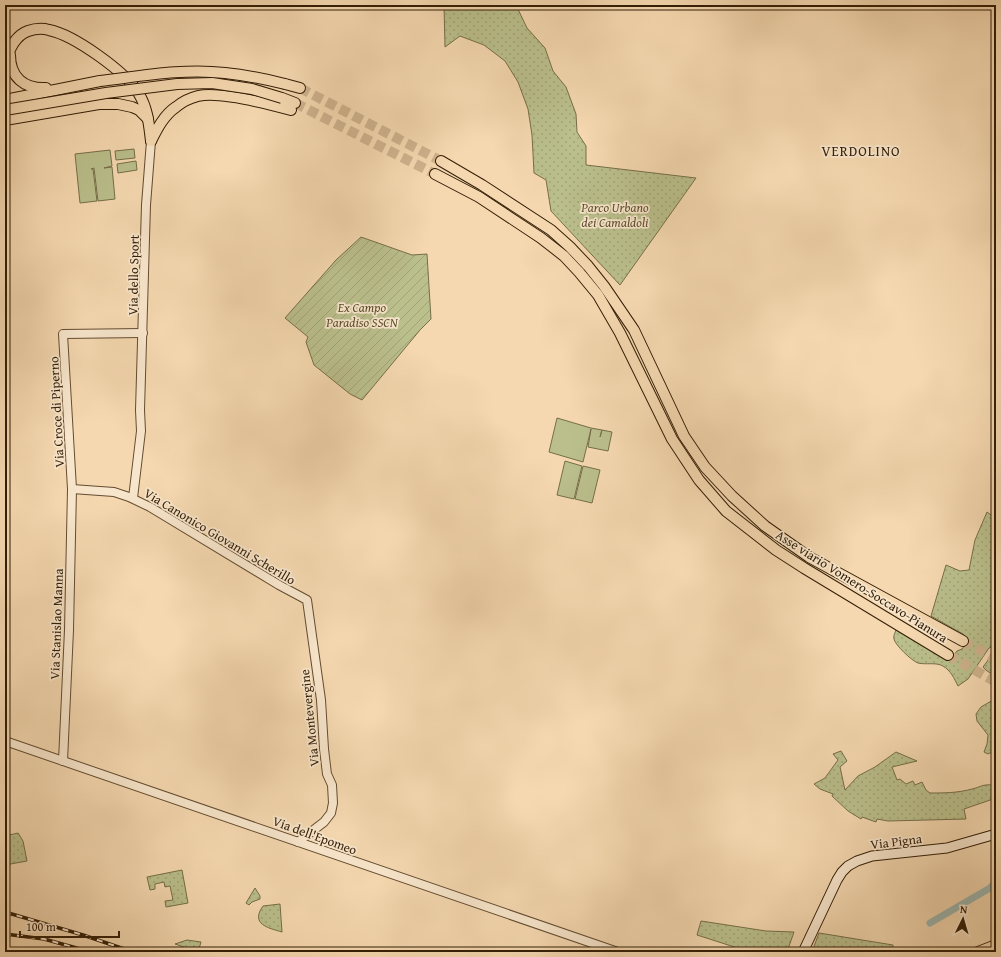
<svg xmlns="http://www.w3.org/2000/svg" width="1001" height="957" viewBox="0 0 1001 957" font-family="'Gentium Book Plus',serif">
<style>
.grass{fill:url(#grass-dots);stroke:#766e49}
.garden{fill:url(#garden-furrows);stroke:#766e49}
.pitch{fill:#babf8c;stroke:#766e49}
.lines{fill:none;stroke-linecap:round;stroke-linejoin:round}
.canal{stroke:#9eb8b2;stroke-width:7}
.trunk-tunnel{stroke:#ceb38e;stroke-width:10;stroke-dasharray:10 5;stroke-linecap:butt}
.tertiary-casing{stroke:#644c30;stroke-width:10}
.secondary-casing{stroke:#331e06;stroke-width:11}
.trunk-casing{stroke:#331e06;stroke-width:12}
.tertiary{stroke:#f8e6cc;stroke-width:8}
.secondary{stroke:#f8e6cc;stroke-width:9}
.trunk{stroke:#f5d8b0;stroke-width:10}
.rail-casing{stroke:#331e06;stroke-width:3.5}
.rail{stroke:#f8e6cc;stroke-width:2;stroke-dasharray:6;stroke-linecap:butt}
.trunk-bridge-casing{stroke:#331e06;stroke-width:12;stroke-linecap:butt}
.trunk-bridge{stroke:#f5d8b0;stroke-width:10}
.labels{text-anchor:middle;stroke-width:3.5;stroke-linejoin:round;paint-order:stroke}
.park-label{font-size:13px;font-style:italic;fill:#5c4e2e;stroke:#f8e6cc}
.street-label{font-size:13px;fill:#331e06;stroke:#f8e6cc}
.neighbourhood-label{font-size:14px;letter-spacing:1px;fill:#331e06;stroke:#f8e6cc}
</style>
<defs>
<pattern id="grass-dots" width="8" height="8" patternUnits="userSpaceOnUse"><rect width="8" height="8" fill="#babf8c"/><path d="M2 2h.1M6 6h.1" fill="none" stroke="#a0a477" stroke-width="1.8" stroke-linecap="round"/></pattern>
<pattern id="garden-furrows" width="10" height="10" patternUnits="userSpaceOnUse"><rect width="10" height="10" fill="#babf8c"/><path d="M-1 1l2-2M0 10L10 0M9 11l2-2" fill="none" stroke="#a0a477"/></pattern>
</defs>
<rect width="100%" height="100%" fill="#f5d8b0"/>
<filter id="stains"><feTurbulence type="fractalNoise" baseFrequency=".005" numOctaves="4"/><feColorMatrix values="0 0 0 0 .2 0 0 0 0 .09 0 0 0 0 .02 0 0 0 .5 -.17"/></filter>
<radialGradient id="worn" r=".72"><stop offset=".6" stop-color="#630" stop-opacity="0"/><stop offset="1" stop-color="#630" stop-opacity=".3"/></radialGradient>
<g class="grass">
<path d="M444,5h72l11,23 18,20 8,23 13,16 10,27 1,18 9,14v19l110,13 -76,107 -69,-74 -5,-31 -12,-7 -2,-38 -4,-26 -10,-27 -13,-21 -21,-16 -24,-9 -15,11z"/>
<path d="M987,512l7,5 2,7v121l-7,3 -21,31 -10,7c-4,-8 -7,-15 -15,-20 -7,-4 -17,-1 -25,-3 -6,-2 -23,-18 -24,-24 -1,-3 1,-6 2,-9l44,26 10,1 4,-2 3,-4 5,-2 3,-4 1,-7 -3,-4 -32,-18 15,-51 14,6 9,-1 6,-30z"/>
<path d="M996,651v25l-9,-5 -4,-4 9,-12z"/>
<path d="M993,700l3,1v49l-8,4 -4,-2 3,-8 1,-9 -11,-14 -1,-7 5,-7z"/>
<path d="M841,751l6,10 -7,6 5,23 13,-14 17,-9 21,-15 21,9 -25,6 5,13 3,-1 6,5 7,-3 2,4 7,-3 4,8 4,3c13,0 28,0 42,-4 9,-2 10,-5 21,-4l3,13 -32,11 2,10 -78,2 -11,-2 -1,3 -14,-5 -1,2 -13,-8 -16,-15 1,-2 -13,-5 -6,-5 11,-6 13,-18 -5,-6z"/>
<path d="M18,833l5,8 4,20 -22,4v-11l5,-2 -2,-11h-3v-5z"/>
<path d="M182,870l6,33 -22,4 -1,-6 8,-1 -3,-14 -5,1 -1,-5 -9,2v5l-5,1 -3,-13z"/>
<path d="M255,888l5,8v3l-8,3 -3,3 -3,-2z"/>
<path d="M280,904l2,28c-14,-4 -32,-8 -19,-26z"/>
<path d="M701,921l65,10 28,1 -7,20h-37l-53,-17z"/>
<path d="M819,933l74,12v7h-81z"/>
<path d="M187,940l14,2 -3,10 -23,-8z"/>
</g>
<path class="garden" d="M361,237l51,18 15,-1 4,65 -11,11 -58,70 -12,-6 -36,-29 -8,-23 2,-5 -23,-19 51,-58z"/>
<g class="pitch">
<path d="M134,149l1,9 -19,2 -1,-9z"/>
<path d="M110,150l2,16 -8,2 8,-1 3,32 -17,2 -4,-33 -3,1h2l4,32 -17,2 -5,-49z"/>
<path d="M136,161l1,9 -19,3 -1,-9z"/>
<path d="M557,418l34,10 11,2 -2,7 2,-7 10,2 -4,19 -20,-4 3,-18 -8,33 -34,-10z"/>
<path d="M565,461l17,5 -8,33 -17,-4z"/>
<path d="M583,466l17,4 -8,33 -17,-4z"/>
</g>
<g class="lines">
<path class="canal" d="M930,923l60,-35 6,-6"/>
<g class="trunk-tunnel">
<path d="M300,88l141,73"/>
<path d="M295,103l140,71"/>
<path d="M963,641l33,18"/>
<path d="M948,655l48,27"/>
</g>
<defs>
<g id="tertiary">
<path d="M72,489l42,3 15,5 21,10 129,78 28,15 14,100 3,49 3,25 5,11 1,18 -2,10 -7,9 -26,20"/>
<path d="M133,498l8,-67 -1,-21 6,-205 5,-64"/>
<path d="M5,741l613,211"/>
<path d="M63,761l6,-131 3,-141 -9,-155 80,-1"/>
</g>
<path id="secondary" d="M803,952l34,-72 5,-8 6,-6 9,-5 15,-5 75,-8 49,-14"/>
<g id="trunk">
<path d="M10,55c0,22 14,34 36,33"/>
<path d="M5,65c3,-13 9,-29 23,-34 6,-2 14,-3 21,-1 25,5 77,42 90,64 9,15 10,31 12,47"/>
<path d="M285,84l15,4"/>
<path d="M282,98l13,5"/>
<path d="M5,100l95,-19"/>
<path d="M5,120l94,-16h19l14,3 7,3 9,9"/>
<path d="M151,141c6,-12 13,-26 25,-34 6,-5 14,-9 22,-11 21,-5 71,8 93,14"/>
<path d="M441,161l41,24 69,45 19,17 18,19 16,20 30,44 50,106 21,31 27,29 33,30 44,31 154,84"/>
<path d="M435,174l44,23 62,41 23,18 15,16 19,23 22,38 52,106 27,41 27,31 50,39 28,18 144,87"/>
<path d="M978,952l18,-7"/>
</g>
</defs>
<use href="#tertiary" class="tertiary-casing"/>
<use href="#secondary" class="secondary-casing"/>
<use href="#trunk" class="trunk-casing"/>
<use href="#tertiary" class="tertiary"/>
<use href="#secondary" class="secondary"/>
<use href="#trunk" class="trunk"/>
<defs>
<g id="rail">
<path d="M5,912l78,23 50,17"/>
<path d="M5,934l39,5 47,13"/>
</g>
</defs>
<use href="#rail" class="rail-casing"/>
<use href="#rail" class="rail"/>
<defs>
<g id="trunk-bridge">
<path d="M100,81c42,-5 84,-13 125,-8 20,2 40,6 60,11"/>
<path d="M5,110l101,-17 71,-9 35,-1 40,6 30,9"/>
</g>
</defs>
<use href="#trunk-bridge" class="trunk-bridge-casing"/>
<use href="#trunk-bridge" class="trunk-bridge"/>
</g>
<g class="labels">
<g class="park-label">
<text x="615" y="212">Parco Urbano<tspan x="615" dy="15">dei Camaldoli</tspan></text>
<text x="362" y="312">Ex Campo<tspan x="362" dy="15">Paradiso SSCN</tspan></text>
</g>
<g class="street-label">
<text transform="translate(133 275) rotate(-89)" y="5">Via dello Sport</text>
<text transform="translate(56 412) rotate(-93)" y="5">Via Croce di Piperno</text>
<text transform="translate(220 536) rotate(31)" y="5">Via Canonico Giovanni Scherillo</text>
<text transform="translate(862 586) rotate(32)" y="5">Asse viario Vomero-Soccavo-Pianura</text>
<text transform="translate(56 624) rotate(-88)" y="5">Via Stanislao Manna</text>
<text transform="translate(309 718) rotate(-96)" y="5">Via Montevergine</text>
<text transform="translate(315 835) rotate(20)" y="5">Via dell'Epomeo</text>
<text transform="translate(896 841) rotate(-7)" y="5">Via Pigna</text>
</g>
<g class="neighbourhood-label">
<text x="861" y="156">VERDOLINO</text>
</g>
</g>
<rect width="1001" height="957" fill="none" stroke="#f5d8b0" stroke-width="20"/>
<rect x="6" y="6" width="989" height="945" fill="none" stroke="#331e06" stroke-width="2"/>
<rect x="10" y="10" width="981" height="937" fill="none" stroke="#331e06"/>
<g transform="translate(963 919) rotate(5)" stroke="#f8e6cc" stroke-width="3" paint-order="stroke">
<path d="M0-3L7 15L0 10L-7 15Z" fill="#331e06"/>
<text y="-6" font-size="11" font-weight="bold" text-anchor="middle" fill="#331e06">N</text>
</g>
<path d="M20 931v6h99v-6" fill="none" stroke="#331e06" stroke-width="2"/>
<text x="26" y="931" font-size="12" fill="#331e06" stroke="#f8e6cc" stroke-width="3" paint-order="stroke">100 m</text>
<rect width="100%" height="100%" filter="url(#stains)"/>
<rect width="100%" height="100%" fill="url(#worn)"/>
</svg>
